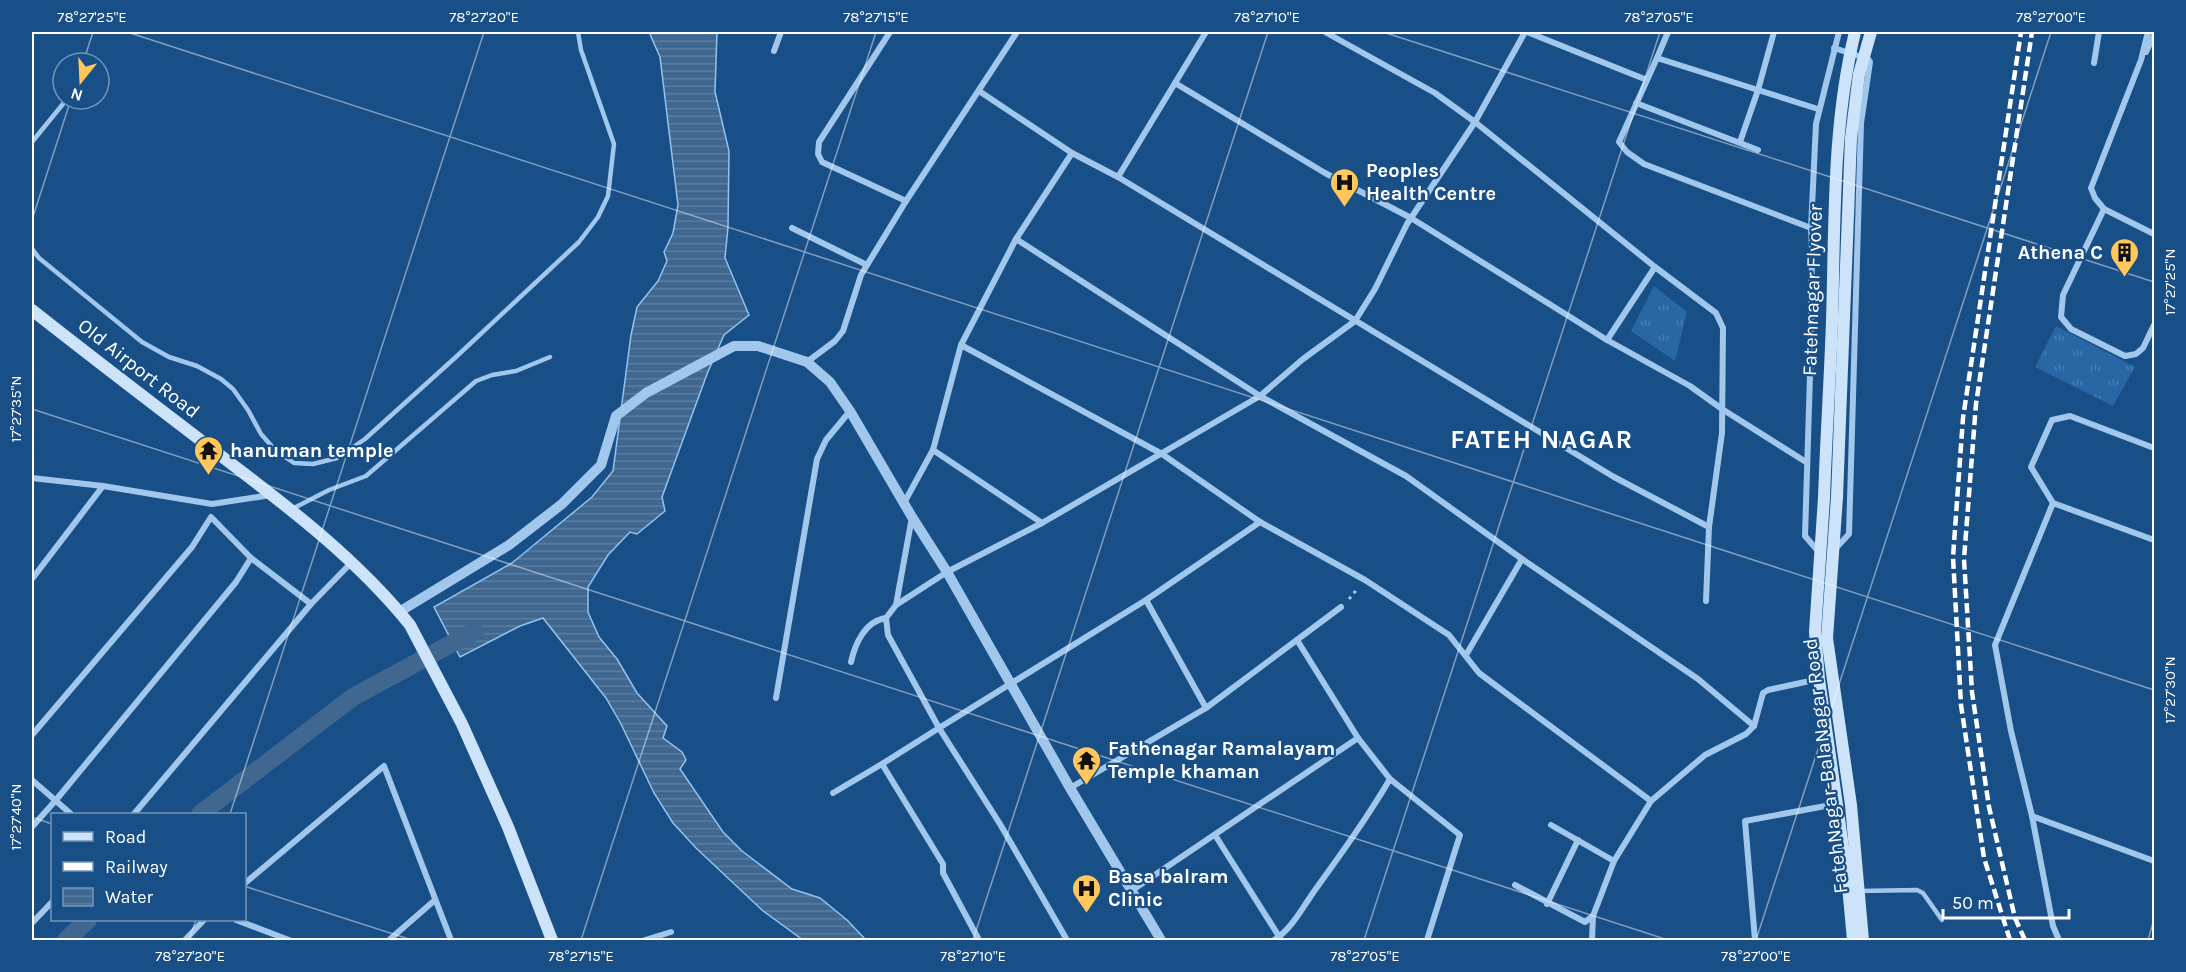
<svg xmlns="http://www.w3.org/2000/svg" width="2186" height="972" viewBox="0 0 2186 972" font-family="Karla,sans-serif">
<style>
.grass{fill:url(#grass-tufts)}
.water{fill:url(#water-rules);stroke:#93c3ef;stroke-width:1.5}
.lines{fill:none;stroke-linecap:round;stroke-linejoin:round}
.canal{stroke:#3f6790;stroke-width:18}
.path{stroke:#a1c7ed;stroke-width:3;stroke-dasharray:3 4.5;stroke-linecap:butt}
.service{stroke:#a1c7ed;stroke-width:4.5}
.minor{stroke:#a1c7ed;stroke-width:6}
.tertiary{stroke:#a1c7ed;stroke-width:10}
.secondary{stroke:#cde3f9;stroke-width:12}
.rail{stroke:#fff;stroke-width:4.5;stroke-dasharray:10 4.5;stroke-linecap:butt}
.secondary-bridge{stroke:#cde3f9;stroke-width:12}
.ticks{fill:none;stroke:#fff;stroke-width:1.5;stroke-opacity:0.45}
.labels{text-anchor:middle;stroke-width:4.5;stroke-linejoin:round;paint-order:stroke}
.poi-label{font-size:20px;font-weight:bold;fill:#fff;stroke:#194f87;text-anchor:start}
.street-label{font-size:20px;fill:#fff;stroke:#194f87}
.district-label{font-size:26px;font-weight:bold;letter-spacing:1.5px;fill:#fff;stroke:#194f87}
.neatline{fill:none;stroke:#fff;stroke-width:2}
.ticks-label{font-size:15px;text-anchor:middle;fill:#fff}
</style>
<defs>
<pattern id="grass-tufts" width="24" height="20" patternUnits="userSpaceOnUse" patternTransform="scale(1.5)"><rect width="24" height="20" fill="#2967a4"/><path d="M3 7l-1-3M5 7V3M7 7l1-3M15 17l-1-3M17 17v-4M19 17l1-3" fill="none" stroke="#497eb2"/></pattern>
<pattern id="water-rules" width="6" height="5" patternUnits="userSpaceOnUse" patternTransform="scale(1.5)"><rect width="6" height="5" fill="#3f6790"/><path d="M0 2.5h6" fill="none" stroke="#5c7ea1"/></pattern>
</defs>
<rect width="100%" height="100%" fill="#194f87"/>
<g class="grass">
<path d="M1654,286l33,26 -12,49 -44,-30z"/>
<path d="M2056,326l79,41 -22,39 -78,-39z"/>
</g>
<path class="water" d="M649,32h68l-2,60 14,59 -1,76 -3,31 24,57 -25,20 -17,39 -45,123 3,14 -28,23 -7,-2 -22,23 -20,32v25l11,25 18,22 20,34 30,33 -4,12 19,14 4,8 -6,9 43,63 19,19 50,38 28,9 27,22 19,20h-63l-41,-30 -66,-62 -23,-25 -19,-30 -33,-69 -15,-26 -63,-80 -23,8 -60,31 -26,-50 78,-44 80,-66 21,-26 18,-136 6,-28 21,-26 9,-20 -3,-9 9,-19 5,-28 -18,-148z"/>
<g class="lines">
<g class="canal">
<path d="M200,814l153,-117 122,-66"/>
<path d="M66,940l22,-20"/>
</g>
<path class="path" d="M1349,599l9,-11"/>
<g class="service">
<path d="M32,142l35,-43"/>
<path d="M32,249l7,9 103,84 27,15 28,9 24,13 12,10 15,21 13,24 15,17 18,12 19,1 24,-6 28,-19 92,-83 122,-114 19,-25 10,-21 6,-52 -33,-94 -3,-18"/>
<path d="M292,509l37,-19 37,-14 110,-95 16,-6 24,-4 34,-14"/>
<path d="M1859,891l58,-1 6,3 19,27"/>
</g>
<g class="minor">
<path d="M890,32l-71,110 -1,12 4,8 84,39"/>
<path d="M1325,32l110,61 40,29 50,-90"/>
<path d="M1527,32l120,48"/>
<path d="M1668,32l-11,26 101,32 16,-58"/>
<path d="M2148,32l-7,28 -50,128 4,10 9,11 -41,86 -2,22 10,12 54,27 11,-2 7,-6 11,-23"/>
<path d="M1834,48l34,11 2,3 -9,61 -12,411 -13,14"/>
<path d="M774,51l7,-19"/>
<path d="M2146,52l8,-17"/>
<path d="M1657,58l-38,84 8,10 17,12 167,64"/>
<path d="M2094,63l5,-31"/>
<path d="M1175,83l31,-51"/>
<path d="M979,91l93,62 46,24 496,300 95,50"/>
<path d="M1636,103l122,47"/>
<path d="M1740,142l18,-52 60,19"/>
<path d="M1072,153l-56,86 -55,106 201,109 98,68 105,58 84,55 30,38 172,128"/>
<path d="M1118,177l57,-94 150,90 86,45 196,122 83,46 32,23 84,53"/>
<path d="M2104,209l50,25"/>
<path d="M792,228l75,37"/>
<path d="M1016,239l244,157 146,80 116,83 176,120 56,47 -8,8 -41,21 -54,46 -37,60 -21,55 -1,24"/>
<path d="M1607,340l48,-73"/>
<path d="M807,362l28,-21 8,-10 18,-56 45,-74 111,-169"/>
<path d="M933,450l109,73"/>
<path d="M32,478l71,8 109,18 59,-9"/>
<path d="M904,503l29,-53 28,-105"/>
<path d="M2053,503l-22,-36 21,-47 18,-4 84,32"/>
<path d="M1819,552l-14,-16 6,-193 1,-94 -1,-21 5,-104 23,-92"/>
<path d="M32,579l71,-93"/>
<path d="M1146,600l60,108"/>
<path d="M896,605l16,-88"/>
<path d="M1297,640l61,98"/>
<path d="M1466,655l56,-96"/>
<path d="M851,662c4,-18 14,-41 35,-44"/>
<path d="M776,698l41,-239 9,-19 24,-29"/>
<path d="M1754,726l9,-33 5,-3 51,-11"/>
<path d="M32,735l160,-188 19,-30 40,41"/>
<path d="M32,780l39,34"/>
<path d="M1070,788l136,-80 135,-101"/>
<path d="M833,793l49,-29"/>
<path d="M134,814l177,-210 40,-41"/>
<path d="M2032,816l122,45"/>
<path d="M1551,825l63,36"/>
<path d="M32,827l24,-27 180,-218 15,-24 60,46"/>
<path d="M1215,835l65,103"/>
<path d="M244,884l140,-118 67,174"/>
<path d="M1515,885l70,37 8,-6"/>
<path d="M1131,891l227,-153 32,41 70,56 -33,105"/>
<path d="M1547,904l31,-64"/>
<path d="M236,920l53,20"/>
<path d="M32,923l20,-21"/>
<path d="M185,940l19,-20"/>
<path d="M389,940l46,-40"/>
<path d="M645,940l26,-8"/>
<path d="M979,940l-36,-67v-9l-61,-100 57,-36 -51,-93 -2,-17 10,-13 51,-33 95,-49 218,-127 43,-37 52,-38 20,-32 32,-65 68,-102 180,145 61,46 7,15 -1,105 -13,94 -3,74"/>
<path d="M1067,940l-67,-116 -61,-96 207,-128 114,-78"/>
<path d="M1274,940c17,-10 29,-33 41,-50 26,-36 52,-72 75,-111"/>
<path d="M1755,940l-10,-119 91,-17"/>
<path d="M2059,940l-6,-14 -21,-110 -21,-85 -16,-86 58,-142 101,37"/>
</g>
<path class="tertiary" d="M399,612l110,-67 53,-41 39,-39 15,-49 30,-23 88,-47h24l49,16 23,20 20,29 62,106 35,55 123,216 91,152"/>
<g class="secondary">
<path d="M32,310c62,49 125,97 188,145 67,51 137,104 190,170l52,99 46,103 44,113"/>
<path d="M1837,497l-10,141 24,167 12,135"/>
<path d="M1824,498l-9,134 4,47 28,196 6,65"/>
</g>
<g class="rail">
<path d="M2010,940l-26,-82 -23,-153 -8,-148 10,-139 58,-386"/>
<path d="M2025,940l-10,-22 -26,-111 -17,-115 -8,-133 12,-155 56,-372"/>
</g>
<g class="secondary-bridge">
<path d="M1837,497l14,-359 8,-64 12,-42"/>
<path d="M1824,498c2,-59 6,-118 8,-177 3,-98 0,-194 23,-289"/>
</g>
</g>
<path class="ticks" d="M127,32l2027,658M1383,32l771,250M83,63l10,-31M32,220l39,-121M32,409l1636,531M230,814l254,-782M32,817l20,7M244,886l168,54M189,940l7,-20M581,940l295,-908M973,940l295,-908M1364,940l296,-908M1756,940l295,-908M2148,940l6,-21"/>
<defs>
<symbol id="hospital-pin" viewBox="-11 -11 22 30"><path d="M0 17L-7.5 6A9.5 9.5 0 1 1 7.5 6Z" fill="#ffc75c" stroke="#194f87"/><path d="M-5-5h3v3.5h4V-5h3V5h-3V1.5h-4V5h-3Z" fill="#111"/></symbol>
<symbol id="building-pin" viewBox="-11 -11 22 30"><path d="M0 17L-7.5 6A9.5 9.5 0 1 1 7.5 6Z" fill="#ffc75c" stroke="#194f87"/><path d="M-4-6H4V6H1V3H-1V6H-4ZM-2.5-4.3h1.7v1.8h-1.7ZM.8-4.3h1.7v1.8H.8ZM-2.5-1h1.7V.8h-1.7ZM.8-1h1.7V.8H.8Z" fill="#111"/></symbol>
<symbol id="temple-pin" viewBox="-11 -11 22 30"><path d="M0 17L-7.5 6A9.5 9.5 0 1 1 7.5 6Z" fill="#ffc75c" stroke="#194f87"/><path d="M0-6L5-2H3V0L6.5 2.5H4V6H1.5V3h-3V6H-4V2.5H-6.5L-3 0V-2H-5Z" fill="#111"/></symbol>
</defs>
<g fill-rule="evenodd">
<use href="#hospital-pin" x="1328" y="166" width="33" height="45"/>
<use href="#building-pin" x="2108" y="236" width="33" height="45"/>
<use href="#temple-pin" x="192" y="434" width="33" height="45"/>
<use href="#temple-pin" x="1070" y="744" width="33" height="45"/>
<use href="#hospital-pin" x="1070" y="872" width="33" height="45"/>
</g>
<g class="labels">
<g class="poi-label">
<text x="1366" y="177">Peoples<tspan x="1366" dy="23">Health Centre</tspan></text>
<text x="2103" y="259" text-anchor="end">Athena C</text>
<text x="230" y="457">hanuman temple</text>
<text x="1108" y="755">Fathenagar Ramalayam<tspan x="1108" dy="23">Temple khaman</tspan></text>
<text x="1108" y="883">Basa balram<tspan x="1108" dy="23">Clinic</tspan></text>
</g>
<g class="street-label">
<text transform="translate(1812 290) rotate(-88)" y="7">Fatehnagar Flyover</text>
<text transform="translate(139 368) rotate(38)" y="7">Old Airport Road</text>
<text transform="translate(1825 766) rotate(-97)" y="7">FatehNagar-BalaNagar Road</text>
</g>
<g class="district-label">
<text x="1542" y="448">FATEH NAGAR</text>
</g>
</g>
<rect width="2186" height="972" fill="none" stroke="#194f87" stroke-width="66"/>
<rect x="51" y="813" width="195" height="108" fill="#194f87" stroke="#7595b7" stroke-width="1.5"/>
<rect x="63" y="832" width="30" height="9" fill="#cde3f9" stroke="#7595b7" stroke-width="1.5"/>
<text x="105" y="843" font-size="18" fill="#ffffff">Road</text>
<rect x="63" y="862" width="30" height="9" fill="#ffffff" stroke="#7595b7" stroke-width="1.5"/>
<text x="105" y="873" font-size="18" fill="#ffffff">Railway</text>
<rect x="63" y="888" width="30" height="18" fill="url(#water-rules)" stroke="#7595b7" stroke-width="1.5"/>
<text x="105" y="903" font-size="18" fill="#ffffff">Water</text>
<g transform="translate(81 81) rotate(198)"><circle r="28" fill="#194f87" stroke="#7595b7" stroke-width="1.5"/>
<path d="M0-4.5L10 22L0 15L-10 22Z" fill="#ffc75c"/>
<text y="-9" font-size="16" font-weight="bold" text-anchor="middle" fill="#ffffff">N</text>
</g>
<path d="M1943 909v9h126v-9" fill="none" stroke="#ffffff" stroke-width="3"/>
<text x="1952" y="909" font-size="18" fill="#ffffff" stroke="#194f87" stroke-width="4.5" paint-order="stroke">50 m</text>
<rect x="33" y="33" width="2120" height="906" class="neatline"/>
<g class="ticks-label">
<text x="92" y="22">78°27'25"E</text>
<text x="484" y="22">78°27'20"E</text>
<text x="876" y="22">78°27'15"E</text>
<text x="1267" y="22">78°27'10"E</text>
<text x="1659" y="22">78°27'05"E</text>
<text x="2051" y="22">78°27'00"E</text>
<text transform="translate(2170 282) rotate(-90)" y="5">17°27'25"N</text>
<text transform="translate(16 409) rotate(-90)" y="5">17°27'35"N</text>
<text transform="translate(2170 690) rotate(-90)" y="5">17°27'30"N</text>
<text transform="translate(16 817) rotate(-90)" y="5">17°27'40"N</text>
<text x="190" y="961">78°27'20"E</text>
<text x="581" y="961">78°27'15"E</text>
<text x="973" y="961">78°27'10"E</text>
<text x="1365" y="961">78°27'05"E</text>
<text x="1756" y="961">78°27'00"E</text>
</g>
</svg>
